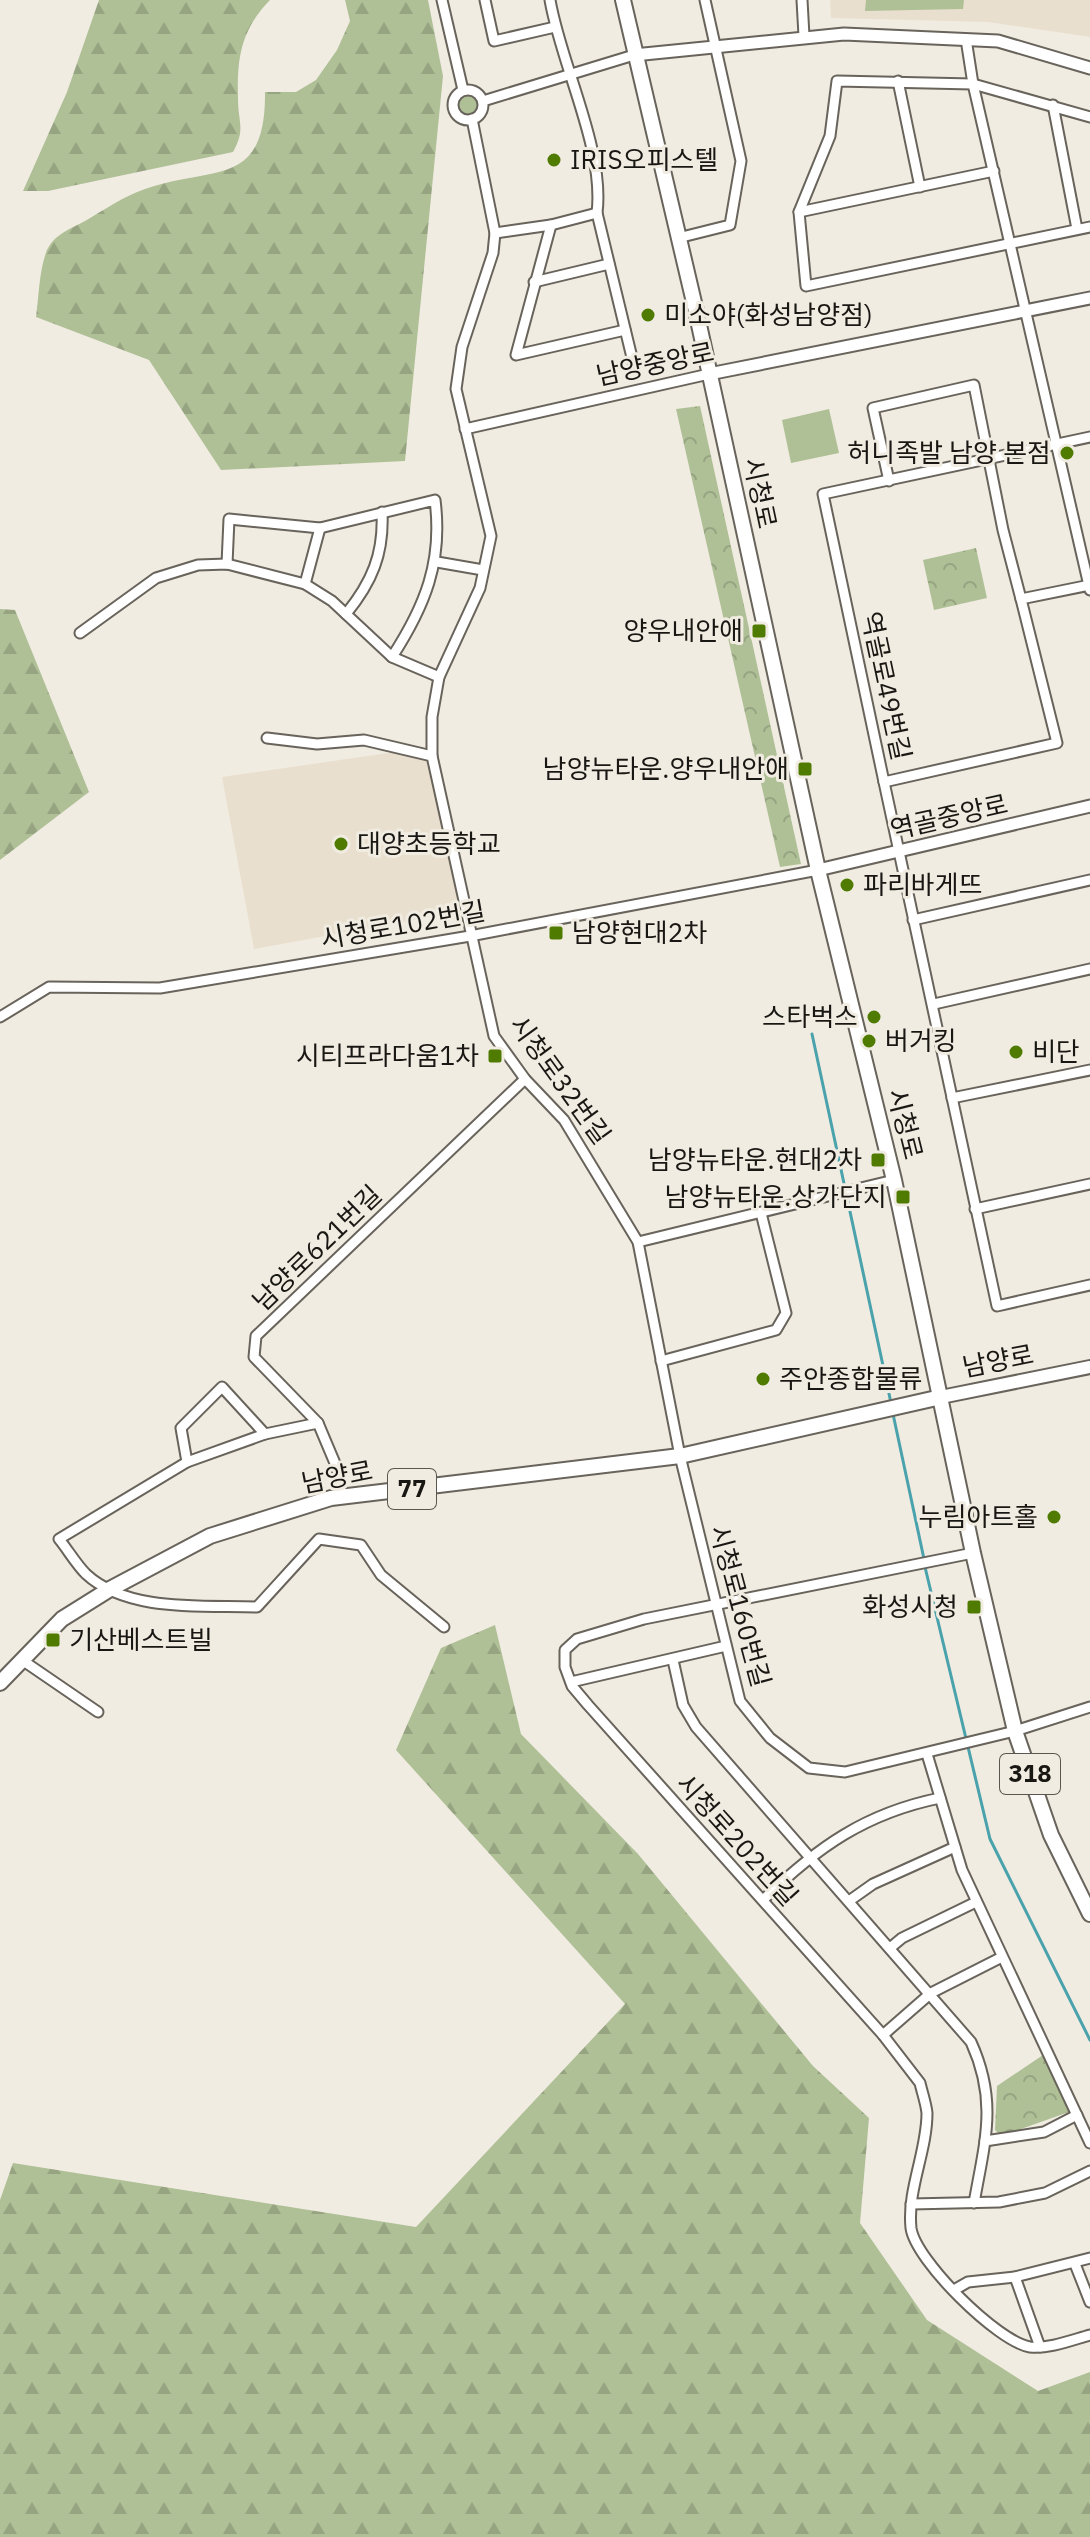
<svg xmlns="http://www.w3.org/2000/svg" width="1090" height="2537" viewBox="0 0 1090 2537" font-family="'IBM Plex Sans','Noto Sans KR',sans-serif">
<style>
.built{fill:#e9dfce}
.green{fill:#afc097}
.forest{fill:url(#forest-firs)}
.park{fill:url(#park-crowns)}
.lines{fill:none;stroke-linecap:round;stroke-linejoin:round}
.stream{stroke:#4aa2ac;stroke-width:3}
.minor-casing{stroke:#68635b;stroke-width:13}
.tertiary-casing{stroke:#68635b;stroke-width:15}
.secondary-casing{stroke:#68635b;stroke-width:16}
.primary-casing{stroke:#68635b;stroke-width:18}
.minor{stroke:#fff;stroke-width:9}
.tertiary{stroke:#fff;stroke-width:11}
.secondary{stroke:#fff;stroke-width:12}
.primary{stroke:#fff;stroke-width:14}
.poi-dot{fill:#4e7b00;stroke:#f1ece1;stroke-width:3}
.labels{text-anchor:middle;stroke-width:6;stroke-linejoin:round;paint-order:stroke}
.shield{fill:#f1ece1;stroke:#5a5751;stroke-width:2}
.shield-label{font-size:24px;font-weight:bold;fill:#191713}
.poi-label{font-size:26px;fill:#191713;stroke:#f1ece1;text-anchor:start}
.street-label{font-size:26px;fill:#191713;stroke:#f1ece1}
</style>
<defs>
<pattern id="forest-firs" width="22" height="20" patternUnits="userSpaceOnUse" patternTransform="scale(2)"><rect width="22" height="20" fill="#afc097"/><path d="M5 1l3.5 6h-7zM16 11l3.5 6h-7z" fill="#96a481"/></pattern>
<pattern id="park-crowns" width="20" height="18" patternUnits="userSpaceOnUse" patternTransform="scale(2)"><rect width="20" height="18" fill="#afc097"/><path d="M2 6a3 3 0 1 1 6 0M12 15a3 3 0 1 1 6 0" fill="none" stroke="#96a481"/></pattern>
</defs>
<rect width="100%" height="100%" fill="#f1ece1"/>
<g class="built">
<path d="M830,0h260v37l-102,-15 -157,-4z"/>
<path d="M423,748l41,163 -210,38 -32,-172z"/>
</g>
<g class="green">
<path d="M866,0h98l-1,9 -98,2z"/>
<circle cx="468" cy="105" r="10"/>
<path d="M829,409l10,44 -48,10 -9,-43z"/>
</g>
<g class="forest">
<path d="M99,0h171c-29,30 -33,57 -32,98 0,25 8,31 -5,54l-185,39h-25l44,-99z"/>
<path d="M345,0h83l15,76 -38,385 -184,9 -72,-110 -113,-43c3,-21 3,-47 11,-67 8,-16 23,-21 38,-29 19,-11 39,-25 60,-32 68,-24 121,0 120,-97h31l20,-12 21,-30 13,-29z"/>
<path d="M0,609l15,1 74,182 -89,68z"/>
<path d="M495,1625l26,109 117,120 175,212 56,52 -9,105 67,97 111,71 52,-19v165h-1090v-337l13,-37 403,64 209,-223 -229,-254 45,-102z"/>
</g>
<g class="park">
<path d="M700,406l101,458 -21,3 -104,-458z"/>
<path d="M976,548l11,50 -53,12 -11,-50z"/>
<path d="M1043,2055l26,57 -68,24 -6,-6 2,-44z"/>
</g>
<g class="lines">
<g class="stream">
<path d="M812,1034l79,369"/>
<path d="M893,1414l31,145"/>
<path d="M925,1567l65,272 100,201"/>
</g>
<defs>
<g id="minor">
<path d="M442,0l21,90"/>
<path d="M485,0l9,41 61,-14"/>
<path d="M550,0c11,65 55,149 47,213l38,157"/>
<path d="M802,0l2,36"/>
<path d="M966,39l7,45 117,506"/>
<path d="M898,81l22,106"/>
<circle cx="468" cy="105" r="15"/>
<path d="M483,101l151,-46"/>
<path d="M1053,105l24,124"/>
<path d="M1090,117l-117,-33 -136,-3 -7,55 -31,76 7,74 284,-59"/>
<path d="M472,119l23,114 -2,20 -31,94 -6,42 35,147 -11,52 -41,89 -7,40v39l62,280 31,43 39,41 74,122 42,214 60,245 30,37 39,30 36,4 170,-41 75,-24"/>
<path d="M799,212l195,-41"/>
<path d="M551,225l-35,130 109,-25"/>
<path d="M495,233l56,-8 46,-12"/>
<path d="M678,238l52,-13 11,-64 -36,-161"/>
<path d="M534,282l75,-18"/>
<path d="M465,429l244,-55"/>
<path d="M1090,437l-267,57 61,288 173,-39 -36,-144 69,-14"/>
<path d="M889,481l-16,-73 101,-23 29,145 18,69"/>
<path d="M437,562l46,8"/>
<path d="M227,564l2,-45 91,9 115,-28c8,62 -10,106 -43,157"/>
<path d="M305,584l15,-56"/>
<path d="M346,614c26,-32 38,-60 36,-102"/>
<path d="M80,633l76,-55 42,-13 29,-1 78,20 27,17 60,56 47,20"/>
<path d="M267,738l50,6 47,-4 68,16"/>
<path d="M884,782l113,524 93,-21"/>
<path d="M913,920l177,-40"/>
<path d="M934,1004l156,-35"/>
<path d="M0,1017l49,-30 111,1 310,-52 348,-66"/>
<path d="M952,1098l138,-28"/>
<path d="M975,1209l115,-25"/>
<path d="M638,1242l256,-62"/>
<path d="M661,1361l115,-31 10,-17 -25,-100"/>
<path d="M318,1423l19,45 5,29"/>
<path d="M187,1462l78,-28"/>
<path d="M973,1553l-329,66 -67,20 -12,11v17l7,19 16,19 295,330 37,48c2,9 6,20 7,30 0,39 -20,76 -16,115 4,32 87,114 119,119 19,2 42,-7 60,-12"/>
<path d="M444,1627l-63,-52 -20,-30 -42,-6 -62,68c-53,-2 -129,6 -171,-33 -10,-10 -18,-24 -27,-35l128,-77 -6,-34 41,-41 43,47 53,-11 -64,-66 2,-21 269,-257"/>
<path d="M22,1660l76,52"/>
<path d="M673,1660l10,45 13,22 275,315c27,59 14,99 3,161"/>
<path d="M571,1682l155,-36"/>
<path d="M927,1754l35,116 128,273"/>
<path d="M763,1900c54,-53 103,-87 177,-102"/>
<path d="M849,1901l24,-17 82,-37"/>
<path d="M890,1948l12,-10 74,-36"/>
<path d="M883,2035l48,-42 71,-36"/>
<path d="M985,2141l59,-9 33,-17"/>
<path d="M911,2204l88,-2 46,-9 45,-22"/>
<path d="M1075,2264l15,38"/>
<path d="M1015,2277l25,70"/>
<path d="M954,2290l14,-8 47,-5 75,-19"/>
</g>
<g id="tertiary">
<path d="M634,55l210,-21 154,7 92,27"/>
<path d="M709,374l381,-76"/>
<path d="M818,870l272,-64"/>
</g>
<path id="secondary" d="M941,1397l149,-30"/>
<g id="primary">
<path d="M623,0l73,311 122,559 76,310 79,373 42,178 36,104 39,79"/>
<path d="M0,1683l62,-64 48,-30 100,-53 121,-38 349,-42 261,-59"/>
</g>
</defs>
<use href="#minor" class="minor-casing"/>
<use href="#tertiary" class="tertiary-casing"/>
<use href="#secondary" class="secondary-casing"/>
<use href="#primary" class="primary-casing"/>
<use href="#minor" class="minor"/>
<use href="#tertiary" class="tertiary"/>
<use href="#secondary" class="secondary"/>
<use href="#primary" class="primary"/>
</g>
<g class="poi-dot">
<circle cx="554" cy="160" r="8"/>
<circle cx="648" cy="315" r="8"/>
<circle cx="1067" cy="453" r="8"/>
<rect x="751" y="623" width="16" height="16" rx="4"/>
<rect x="797" y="761" width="16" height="16" rx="4"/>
<circle cx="341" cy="844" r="8"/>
<circle cx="847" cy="885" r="8"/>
<rect x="548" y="925" width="16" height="16" rx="4"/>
<circle cx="874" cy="1017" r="8"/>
<circle cx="869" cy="1041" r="8"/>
<circle cx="1016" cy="1052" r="8"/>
<rect x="487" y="1048" width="16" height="16" rx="4"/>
<rect x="870" y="1152" width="16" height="16" rx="4"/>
<rect x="895" y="1189" width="16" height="16" rx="4"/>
<circle cx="763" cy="1379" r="8"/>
<circle cx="1054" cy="1517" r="8"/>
<rect x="966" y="1599" width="16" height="16" rx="4"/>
<rect x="45" y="1632" width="16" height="16" rx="4"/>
</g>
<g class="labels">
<g class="shield">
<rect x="388" y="1469" width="48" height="40" rx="6"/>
<rect x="1000" y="1754" width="60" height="40" rx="6"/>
</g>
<g class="shield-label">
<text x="412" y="1497">77</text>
<text x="1030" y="1782">318</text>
</g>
<g class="poi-label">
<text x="570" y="169">IRIS오피스텔</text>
<text x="664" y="324">미소야(화성남양점)</text>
<text x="1051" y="462" text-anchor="end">허니족발 남양 본점</text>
<text x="743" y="640" text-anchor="end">양우내안애</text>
<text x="789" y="778" text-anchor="end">남양뉴타운.양우내안애</text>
<text x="357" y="853">대양초등학교</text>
<text x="863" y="894">파리바게뜨</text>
<text x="572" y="942">남양현대2차</text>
<text x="858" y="1026" text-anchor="end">스타벅스</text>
<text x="885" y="1050">버거킹</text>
<text x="1032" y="1061">비단</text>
<text x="479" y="1065" text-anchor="end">시티프라다움1차</text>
<text x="862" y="1169" text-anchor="end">남양뉴타운.현대2차</text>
<text x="887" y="1206" text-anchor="end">남양뉴타운.상가단지</text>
<text x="779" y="1388">주안종합물류</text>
<text x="1038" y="1526" text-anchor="end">누림아트홀</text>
<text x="958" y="1616" text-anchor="end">화성시청</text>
<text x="69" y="1649">기산베스트빌</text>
</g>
<g class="street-label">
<text transform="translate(655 364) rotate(-12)" y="9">남양중앙로</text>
<text transform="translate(760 493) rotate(78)" y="9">시청로</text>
<text transform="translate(886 686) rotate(78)" y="9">역골로49번길</text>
<text transform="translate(949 817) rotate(-13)" y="9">역골중앙로</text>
<text transform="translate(403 925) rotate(-10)" y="9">시청로102번길</text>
<text transform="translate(560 1080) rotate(54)" y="9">시청로32번길</text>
<text transform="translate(905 1124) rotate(76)" y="9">시청로</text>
<text transform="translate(317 1248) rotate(-44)" y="9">남양로621번길</text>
<text transform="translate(998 1361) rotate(-11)" y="9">남양로</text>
<text transform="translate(337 1477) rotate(-11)" y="9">남양로</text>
<text transform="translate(740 1606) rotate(75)" y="9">시청로160번길</text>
<text transform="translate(737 1840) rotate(48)" y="9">시청로202번길</text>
</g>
</g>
</svg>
